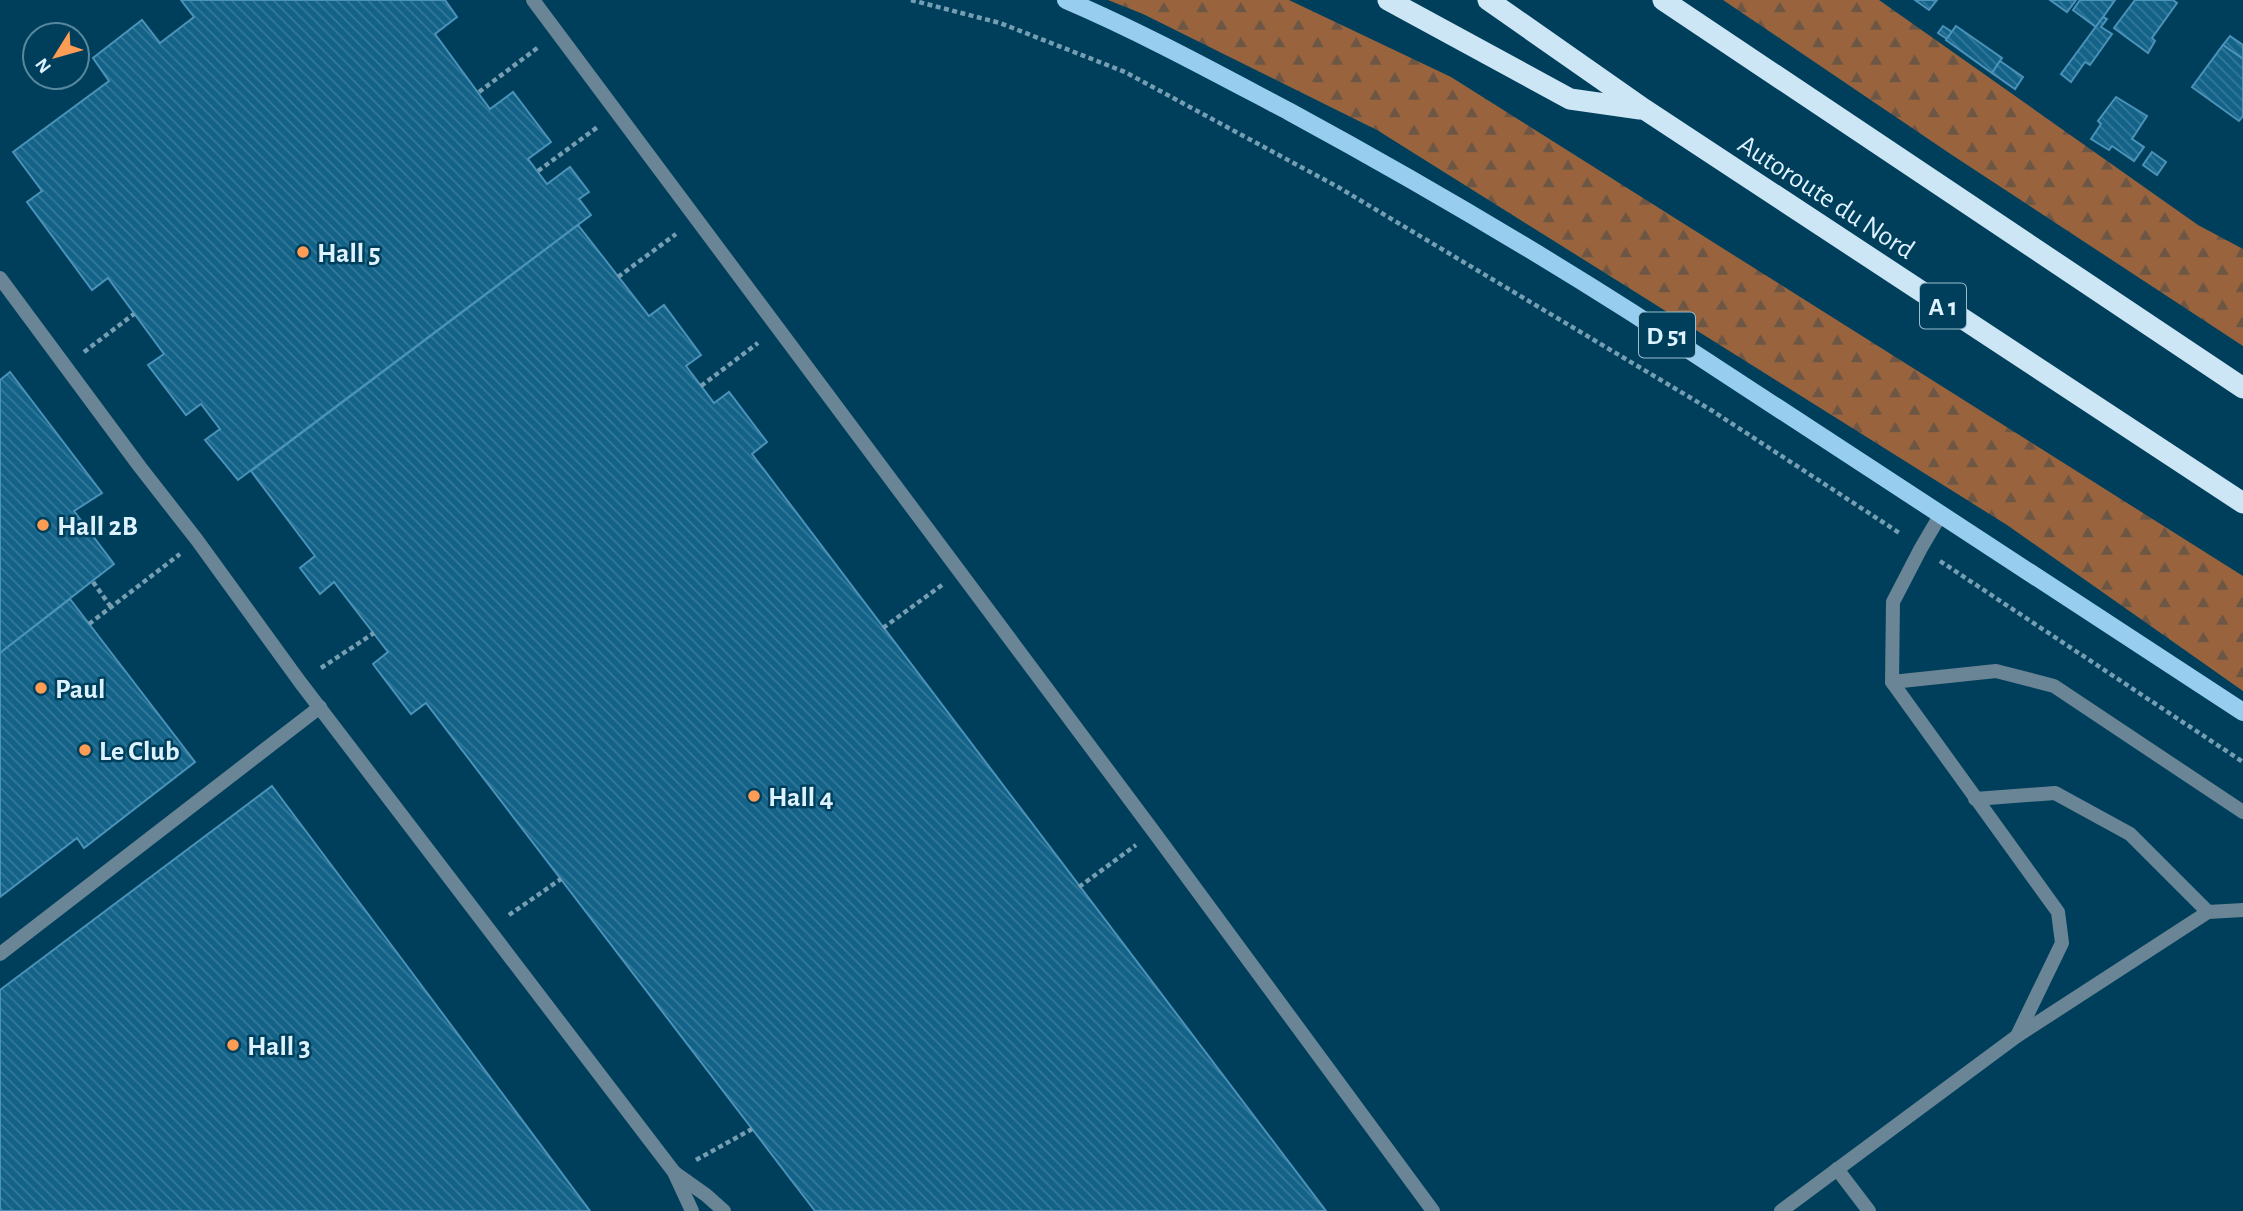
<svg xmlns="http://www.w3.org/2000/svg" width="2243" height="1211" viewBox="0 0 2243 1211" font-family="'Alegreya Sans',sans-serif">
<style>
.forest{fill:url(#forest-firs)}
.building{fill:url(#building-back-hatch);stroke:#4b92b9;stroke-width:2}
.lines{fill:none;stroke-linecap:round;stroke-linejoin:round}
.path{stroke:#759eb2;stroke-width:4.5;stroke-dasharray:5 3.5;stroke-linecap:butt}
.lane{stroke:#6a8595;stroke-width:14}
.primary{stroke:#97cef0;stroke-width:18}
.highway{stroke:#cce6f6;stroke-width:21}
.poi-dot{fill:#fd9d55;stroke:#003f5b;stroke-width:2.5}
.labels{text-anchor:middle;stroke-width:5;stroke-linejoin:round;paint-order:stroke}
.shield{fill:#003f5b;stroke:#9bbcce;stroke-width:2}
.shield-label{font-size:26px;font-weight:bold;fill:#ddf2ff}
.street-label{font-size:28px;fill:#ddf2ff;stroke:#003f5b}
.poi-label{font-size:28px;font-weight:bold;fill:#ddf2ff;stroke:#003f5b;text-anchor:start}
</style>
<defs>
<pattern id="forest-firs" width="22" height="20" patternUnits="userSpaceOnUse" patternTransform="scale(1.75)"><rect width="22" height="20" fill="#99643d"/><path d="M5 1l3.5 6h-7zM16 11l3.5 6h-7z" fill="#6e5644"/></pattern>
<pattern id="building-back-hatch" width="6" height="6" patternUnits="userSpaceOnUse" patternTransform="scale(1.75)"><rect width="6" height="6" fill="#136288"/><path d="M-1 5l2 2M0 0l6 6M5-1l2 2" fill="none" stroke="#35799a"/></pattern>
</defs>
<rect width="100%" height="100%" fill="#003f5b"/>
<g class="forest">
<path d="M1108,0h181l162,77 792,499v115l-236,-166 -630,-395 -234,-116z"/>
<path d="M1723,0h156l319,225 45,24v97l-291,-191z"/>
</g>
<g class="building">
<path d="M181,0h264l12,17 -22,17 55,75 23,-17 38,50 -23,17 19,25 23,-17 19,25 -10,7 12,16 -353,265 -33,-40 15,-11 -19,-25 -15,11 -38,-50 16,-11 -56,-76 -16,12 -65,-88 15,-11 -29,-39 96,-71 -16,-23 49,-38 18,23 34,-26z"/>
<path d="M1915,0h22l-8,10z"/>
<path d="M2050,0h26l-9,12z"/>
<path d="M2080,0h35l-19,27 -23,-17z"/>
<path d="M2135,0h38l4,3 -25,35 3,3 -7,12 -34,-25z"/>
<path d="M2103,17l4,2 -6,8 11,7 -22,31 -5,-3 -14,20 -10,-8z"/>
<path d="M1943,26l9,6 -5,7 -9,-6z"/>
<path d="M1956,26l46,32 -10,15 -46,-33z"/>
<path d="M2230,36l13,9v14l-20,-14z"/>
<path d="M2223,45l20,14v57l-4,5 -47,-34z"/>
<path d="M2000,61l23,16 -8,12 -23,-16z"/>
<path d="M2116,97l31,19 -15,23 12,8 -10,14 -22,-15 -3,4 -18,-11 10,-15 -3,-3z"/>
<path d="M2152,152l14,10 -9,13 -14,-10z"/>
<path d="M578,225l71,91 15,-11 37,50 -15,11 28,37 15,-11 38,50 -15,12 574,757h-511l-389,-508 -15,11 -38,-50 15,-12 -54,-70 -14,12 -20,-26 15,-12 -64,-85z"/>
<path d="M10,372l92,121 -28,18 40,53 -114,89v-273z"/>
<path d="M70,599l125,163 -111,86 -7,-10 -77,59v-244z"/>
<path d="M272,786l117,156 201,269h-590v-221z"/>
</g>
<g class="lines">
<g class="path">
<path d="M911,0l89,23 125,49 213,115 373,223 190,124"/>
<path d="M479,92l61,-46"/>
<path d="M538,171l61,-45"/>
<path d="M618,277l58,-43"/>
<path d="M84,352l50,-38"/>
<path d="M701,386l57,-43"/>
<path d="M1940,561l303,201"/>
<path d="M93,582l18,25"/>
<path d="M89,624l91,-70"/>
<path d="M883,628l59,-43"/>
<path d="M321,668l53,-35"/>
<path d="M1079,887l57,-42"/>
<path d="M509,915l52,-36"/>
<path d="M696,1160l56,-31"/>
</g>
<g class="lane">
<path d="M533,0l621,832 279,379"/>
<path d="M0,278l140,189 57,73 103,142 374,490 18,39"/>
<path d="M1941,514l-20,34 -28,54 -1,80 166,230 4,31 -45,93"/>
<path d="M1892,682l104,-11 58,15 189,126"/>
<path d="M1975,799l80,-6 75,41 78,78"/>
<path d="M0,954l320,-247"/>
<path d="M1837,1169l32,42"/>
<path d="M675,1173l31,22 18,16"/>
<path d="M1781,1211l236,-175 191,-124 35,-2"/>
</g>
<path class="primary" d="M1066,0c77,33 150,73 224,112 116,63 229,129 341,200l612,400"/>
<g class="highway">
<path d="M1388,0l182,99 70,10"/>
<path d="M1488,0l156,109 599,394"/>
<path d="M1663,0l580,388"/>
</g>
</g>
<g class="poi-dot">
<circle cx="303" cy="252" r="7"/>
<circle cx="43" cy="525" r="7"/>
<circle cx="41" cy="688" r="7"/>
<circle cx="85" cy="750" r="7"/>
<circle cx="754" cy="796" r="7"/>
<circle cx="233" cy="1045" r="7"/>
</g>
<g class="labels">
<g class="shield">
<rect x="1920" y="283.5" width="46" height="45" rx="5"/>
<rect x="1639" y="312.5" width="56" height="45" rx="5"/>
</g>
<g class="shield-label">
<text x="1943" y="315">A 1</text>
<text x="1667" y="344">D 51</text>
</g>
<g class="street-label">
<text transform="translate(1827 196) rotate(33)" y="10">Autoroute du Nord</text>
</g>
<g class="poi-label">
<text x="317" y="262">Hall 5</text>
<text x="57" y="535">Hall 2B</text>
<text x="55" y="698">Paul</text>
<text x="99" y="760">Le Club</text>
<text x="768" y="806">Hall 4</text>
<text x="247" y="1055">Hall 3</text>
</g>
</g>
<g transform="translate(56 56) rotate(233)"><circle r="33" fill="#003f5b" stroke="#58879d" stroke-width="2"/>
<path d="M0-5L12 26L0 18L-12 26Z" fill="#fd9d55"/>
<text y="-10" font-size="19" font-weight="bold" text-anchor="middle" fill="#ddf2ff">N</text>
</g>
</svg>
